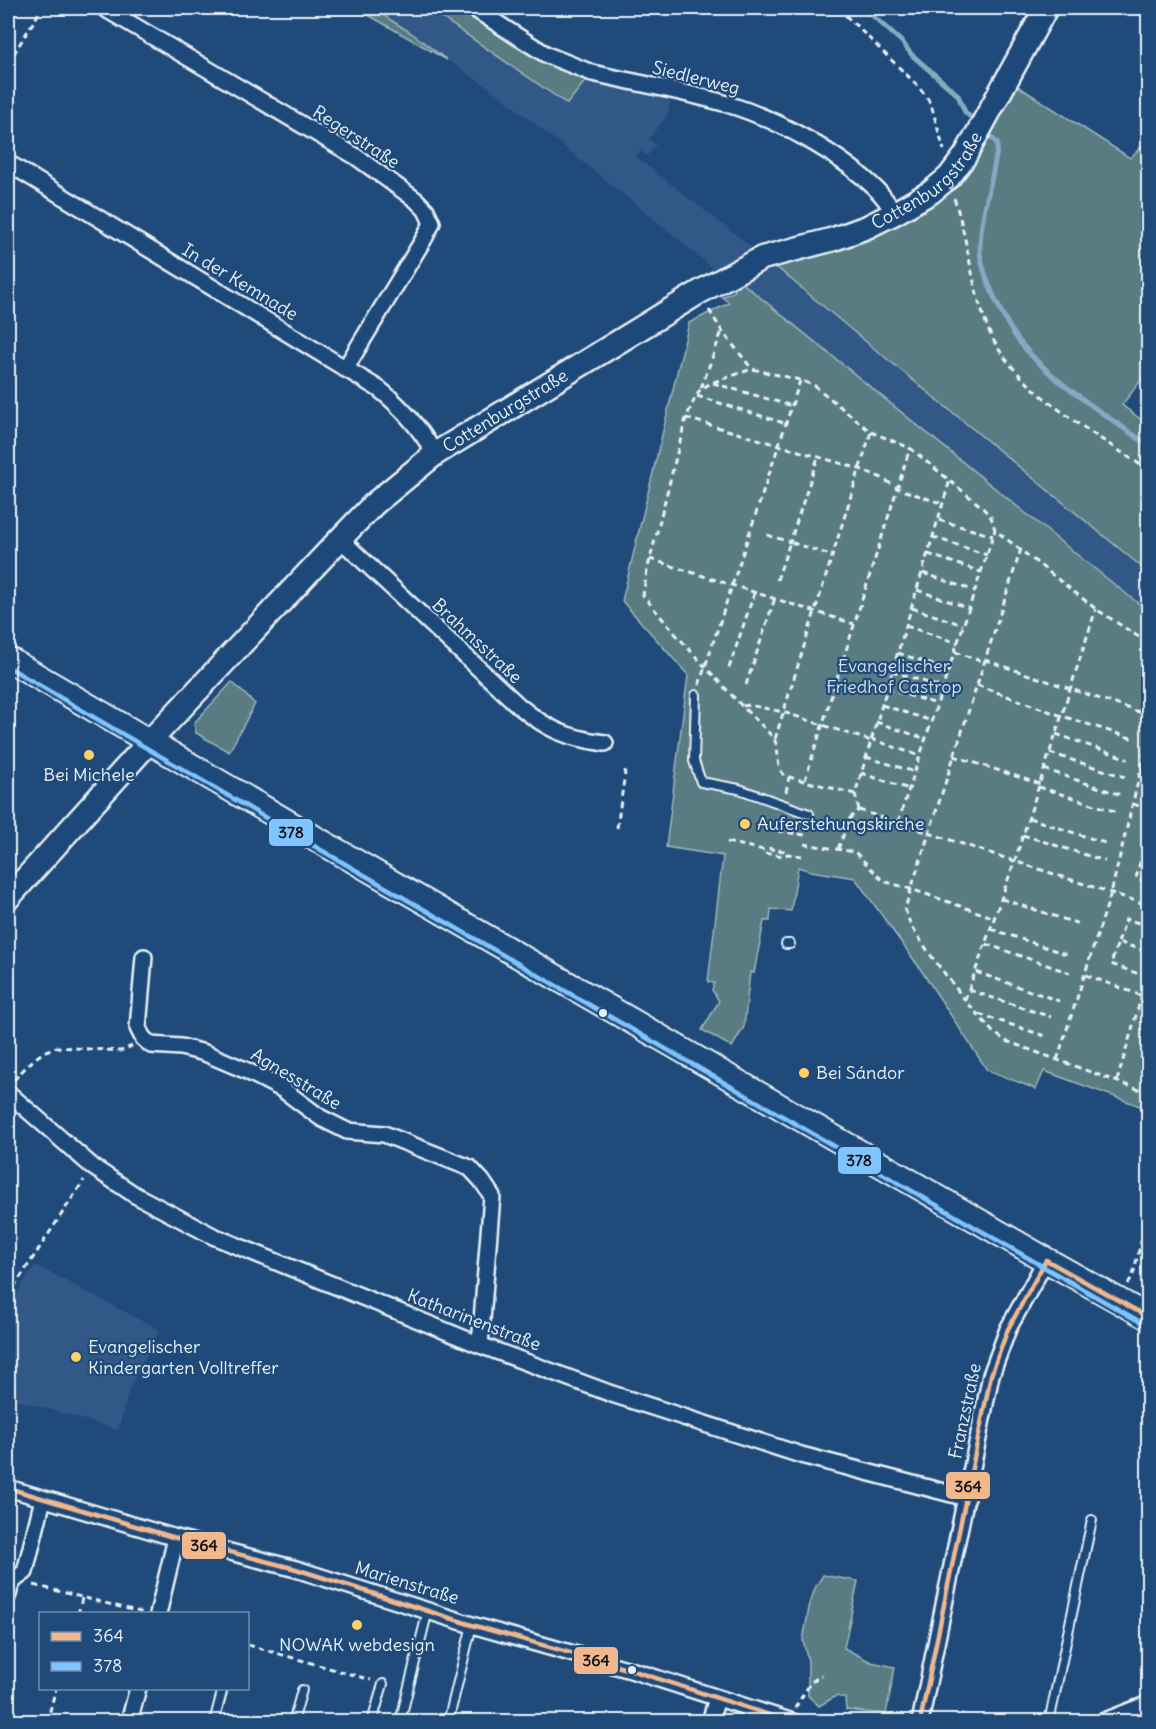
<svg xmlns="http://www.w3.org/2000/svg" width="1156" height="1729" viewBox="0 0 1156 1729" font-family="Delius,sans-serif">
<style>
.built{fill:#315887}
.green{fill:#597c81;stroke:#a0b6bc;stroke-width:1.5}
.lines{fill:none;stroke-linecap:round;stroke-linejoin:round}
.stream{stroke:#86aac4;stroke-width:5}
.lane-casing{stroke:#e8f1f8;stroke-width:12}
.street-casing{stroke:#e8f1f8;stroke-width:20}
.secondary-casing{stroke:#e8f1f8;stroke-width:27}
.primary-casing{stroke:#e8f1f8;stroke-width:28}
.path{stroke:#e8f1f8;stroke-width:3;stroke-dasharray:6 4.5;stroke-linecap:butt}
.lane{stroke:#1f4a7a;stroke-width:8}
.street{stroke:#1f4a7a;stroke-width:15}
.secondary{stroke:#1f4a7a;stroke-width:22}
.primary{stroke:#1f4a7a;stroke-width:24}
.bus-1-casing{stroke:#1f4a7a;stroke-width:9}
.bus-2-casing{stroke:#1f4a7a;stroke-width:9}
.bus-1{stroke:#f1b78d;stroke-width:4.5}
.bus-2{stroke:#80c4ff;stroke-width:4.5}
.poi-dot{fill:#ffd166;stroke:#1f4a7a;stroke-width:2}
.bus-dot{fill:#e8f1f8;stroke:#1f4a7a;stroke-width:2}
.labels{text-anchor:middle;stroke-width:4.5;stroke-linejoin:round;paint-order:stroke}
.street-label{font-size:18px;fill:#e8f1f8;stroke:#1f4a7a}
.park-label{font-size:18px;fill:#d3dfe6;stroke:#1f4a7a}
.poi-label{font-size:18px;fill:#e8f1f8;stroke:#1f4a7a;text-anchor:start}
.line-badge{stroke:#1f4a7a;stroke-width:2}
.pale-badge-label{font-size:16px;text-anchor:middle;font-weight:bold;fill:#111}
</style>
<rect width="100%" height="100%" fill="#1f4a7a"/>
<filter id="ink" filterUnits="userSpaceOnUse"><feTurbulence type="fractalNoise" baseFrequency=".0167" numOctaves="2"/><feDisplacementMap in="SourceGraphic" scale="12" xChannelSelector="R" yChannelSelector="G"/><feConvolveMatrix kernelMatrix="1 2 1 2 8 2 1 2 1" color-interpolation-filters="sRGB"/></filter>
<g filter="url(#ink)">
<g class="built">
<path d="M370,8h58l139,96 19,-24 85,20 -4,16 -18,23 7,6 -9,11 -7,-5 -4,6 117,91 -36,24 -63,-53 -159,-127 -48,-32 -34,-26z"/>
<path d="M774,265l80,67 294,240v39l-82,-65 -326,-265z"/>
<path d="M35,1265l125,65 -29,55 -13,45 -110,-33v-90z"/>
</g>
<g class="green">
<path d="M356,8h14l10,5 33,21 34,26z"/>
<path d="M428,8h30l53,36 29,17 46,19 -19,24z"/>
<path d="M1016,85l114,73 18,-18v231l-26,34 26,20v147l-294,-240 -80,-67 116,-38z"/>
<path d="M740,281l326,265 82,65v498l-104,-38 -8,18 -49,-19 -68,-103 -64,-89 -44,-7 -13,-4 -7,44 -20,-2 -1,12h-6l-10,52 -4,-1 -6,55 -12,20 -30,-17 17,-29 -7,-11 2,-7 -6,-1 15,-126 -57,-9 22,-172 -66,-74 67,-278 40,-20 -7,-6 13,-6 -3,-5z"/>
<path d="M232,682l23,22 -26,48 -33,-19 -2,-10z"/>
<path d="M823,1575l35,6 -14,67 27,14 24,5 -9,47 -40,-4 -1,-12 -9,-2 -17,10 -11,-10v-35l-5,-21 7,-37 6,-17z"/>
</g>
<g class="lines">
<g class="stream">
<path d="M864,8l38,34 10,13 46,40 7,17 12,11"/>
<path d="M986,132l11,11v7c-5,34 -17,66 -17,100 0,11 5,24 9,35 7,17 15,34 25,49 29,43 92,81 134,111"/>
</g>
<defs>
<g id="lane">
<path d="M696,695l-2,66 7,21 38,7 70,25"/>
<path d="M786,944h4"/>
<path d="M8,1393l1,-6"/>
<path d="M401,1718l27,-108"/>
<path d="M214,1722l9,-34"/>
<path d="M293,1722l9,-32"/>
<path d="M372,1722l11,-38"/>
<path d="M448,1722l24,-97"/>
<path d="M1049,1722l43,-202"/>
</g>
<g id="street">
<path d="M104,8l251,148 61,44 10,10 6,13 -7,14 -80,132"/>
<path d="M473,8l74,47 45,18c45,10 91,18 135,31 50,15 114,50 151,87 6,6 11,14 17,22"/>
<path d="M8,163l371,226c23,18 41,39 56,65"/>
<path d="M340,539l179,167c29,24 48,32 86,37"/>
<path d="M144,957l-6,71 5,10 8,7 30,2 24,6 40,17 37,19 39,29 26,13 37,3 86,34 12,13 10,15 -12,149"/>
<path d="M8,1093l85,74 42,28 78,41 267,109 132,49 189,61 166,43"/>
<path d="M8,1488l168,50 120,31 176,56 162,46 159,51"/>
<path d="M8,1595l2,-8 4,-7 11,-8 18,-73"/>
<path d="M158,1614l18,-76"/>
<path d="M129,1722l9,-34"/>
<path d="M710,1722l7,-24"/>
<path d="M920,1722l71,-347 17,-46 38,-69"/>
<path d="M1102,1722l46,-18"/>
</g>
<g id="secondary">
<path id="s1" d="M8,898l141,-156 191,-203 34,-35 61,-50 263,-161 64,-35 72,-19 33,-12 28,-14 36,-21 18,-15 16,-21 81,-148"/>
</g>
<path id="primary" d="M8,659l298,174 740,427 102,57"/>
</defs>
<use href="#lane" class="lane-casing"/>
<use href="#street" class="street-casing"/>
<use href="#secondary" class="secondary-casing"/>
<use href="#primary" class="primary-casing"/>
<g class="path">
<path d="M838,8l76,74 13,15 5,11 12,42"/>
<path d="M8,63l34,-55"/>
<path d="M954,198c14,41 17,87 33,128 23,62 109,108 161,144"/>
<path d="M709,310l13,21 30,38"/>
<path d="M713,383l79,23"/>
<path d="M701,388l21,-57"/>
<path d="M697,396l90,28"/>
<path d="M686,418l174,51 22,9 15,10 46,16"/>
<path d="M939,520l54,16"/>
<path d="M767,535l23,7 28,-85"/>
<path d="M933,537l54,18"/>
<path d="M1021,549l-110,340 -6,20 6,17 21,31 33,43 28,32 13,9 142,52"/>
<path d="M928,554l53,18"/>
<path d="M650,559l204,65"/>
<path d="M923,573l52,18"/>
<path d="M777,580l13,-38 43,14"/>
<path d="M917,590l52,18"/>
<path d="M912,608l51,17"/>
<path d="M906,626l52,17"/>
<path d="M955,652l30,10"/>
<path d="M898,653l50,17"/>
<path d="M985,660l163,55"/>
<path d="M729,668l26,-77"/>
<path d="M892,671l51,17"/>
<path d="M699,685l101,-304"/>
<path d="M746,685l29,-87"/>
<path d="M977,685l85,31 72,23"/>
<path d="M887,689l50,15"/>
<path d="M882,705l50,16"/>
<path d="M743,706l6,-1 34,7 88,29"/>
<path d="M876,722l50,17"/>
<path d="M1056,734l72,25"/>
<path d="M775,739l96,-307"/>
<path d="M871,739l49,17"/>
<path d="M1050,753l75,24"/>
<path d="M954,756l86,28"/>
<path d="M866,757l49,15"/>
<path d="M1044,769l77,26"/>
<path d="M861,773l48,16"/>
<path d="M805,780l105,-332"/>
<path d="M1039,787l78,25"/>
<path d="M786,792l3,-15"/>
<path d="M855,794l-70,-18c-12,-11 -3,-27 -12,-38 -9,-12 -22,-22 -32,-33 -34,-36 -68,-72 -98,-110l4,-24 39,-153 10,-22 4,-6 11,-7 41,-14 48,11 15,6 56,46 39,16 72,59 9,10 4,13 101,79 52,34"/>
<path d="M1133,804l15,5"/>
<path d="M859,810l-4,-16 95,-314"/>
<path d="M859,810l289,95"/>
<path d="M1029,818l79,26"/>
<path d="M898,822l97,-292"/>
<path d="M617,828l9,-62"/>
<path d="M778,831l27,4"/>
<path d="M1148,831l-12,47 12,4"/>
<path d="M1023,835l82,26"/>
<path d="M727,842l37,8v3l19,3 5,-2 14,2"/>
<path d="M804,844l51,8 28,29 28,8 84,29"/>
<path d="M770,847v2l14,2 4,3"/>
<path d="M838,849l12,-31 9,-8"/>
<path d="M1002,899l77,25"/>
<path d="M991,929l78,26"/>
<path d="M1118,942l8,-23 22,7"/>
<path d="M986,944l84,29"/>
<path d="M976,972l83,29"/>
<path d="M1086,975l62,23"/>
<path d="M1147,977l-36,-13 7,-22 30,10"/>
<path d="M969,990l82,27"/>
<path d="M965,1000l50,-140 81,-251"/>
<path d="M979,1014l69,23"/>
<path d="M1057,1060l54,-167 37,-153"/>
<path d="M14,1080c12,-13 26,-30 44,-33l63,4 11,-5"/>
<path d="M1117,1081l31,-107"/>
<path d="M1128,1284l5,-9 15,-62"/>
<path d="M8,1296l76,-116"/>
<path d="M34,1585l110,28"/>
<path d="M78,1614l4,-16"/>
<path d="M248,1645l123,35"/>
<path d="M795,1708l16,-26 11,-7"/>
<path d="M47,1722l9,-34"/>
</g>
<use href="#lane" class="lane"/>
<use href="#street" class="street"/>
<use href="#secondary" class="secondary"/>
<use href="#primary" class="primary"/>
<defs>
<g id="bus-1">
<path d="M1046,1260l102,57"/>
<path d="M8,1488l168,50 120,31 176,56 162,46 157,51"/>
<path d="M920,1722l71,-347 17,-46 38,-69"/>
</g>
<path id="bus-2" d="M8,667l294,172 740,427 102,58"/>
</defs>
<use href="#bus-1" class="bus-1-casing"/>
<use href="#bus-2" class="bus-2-casing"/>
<use href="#bus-1" class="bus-1"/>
<use href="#bus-2" class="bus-2"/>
</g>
</g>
<g class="poi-dot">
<circle cx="89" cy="755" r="6"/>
<circle cx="745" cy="824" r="6"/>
<circle cx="804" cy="1073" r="6"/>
<circle cx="76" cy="1357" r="6"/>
<circle cx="357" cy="1625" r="6"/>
</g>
<g class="bus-dot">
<circle cx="603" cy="1013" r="5"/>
<circle cx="632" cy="1670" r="5"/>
</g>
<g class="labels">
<g class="street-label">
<text transform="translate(696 78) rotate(14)" y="6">Siedlerweg</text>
<text transform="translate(356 137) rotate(33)" y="6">Regerstraße</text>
<text dy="6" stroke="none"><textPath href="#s1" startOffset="1185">Cottenburgstraße</textPath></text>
<text transform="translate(240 282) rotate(31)" y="6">In der Kemnade</text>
<text dy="6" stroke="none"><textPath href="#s1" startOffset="699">Cottenburgstraße</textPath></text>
<text transform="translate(477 641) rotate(43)" y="6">Brahmsstraße</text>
<text transform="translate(296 1079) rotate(31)" y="6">Agnesstraße</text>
<text transform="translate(474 1320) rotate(21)" y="6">Katharinenstraße</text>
<text transform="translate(965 1411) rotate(-78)" y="6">Franzstraße</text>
<text transform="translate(407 1583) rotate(17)" y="6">Marienstraße</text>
</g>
<g class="park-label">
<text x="894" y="672">Evangelischer<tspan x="894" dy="21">Friedhof Castrop</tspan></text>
</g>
<g class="poi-label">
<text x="89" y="781" text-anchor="middle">Bei Michele</text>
<text x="757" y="830">Auferstehungskirche</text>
<text x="816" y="1079">Bei Sándor</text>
<text x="88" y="1353">Evangelischer<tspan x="88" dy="21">Kindergarten Volltreffer</tspan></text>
<text x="357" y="1651" text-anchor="middle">NOWAK webdesign</text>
</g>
</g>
<g class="line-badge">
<rect x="268" y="818" width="46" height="29" rx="6" fill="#80c4ff"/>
<rect x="837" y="1146" width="45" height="29" rx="6" fill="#80c4ff"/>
<rect x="945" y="1471" width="46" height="29" rx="6" fill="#f1b78d"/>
<rect x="181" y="1531" width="46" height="29" rx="6" fill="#f1b78d"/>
<rect x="573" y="1646" width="46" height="29" rx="6" fill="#f1b78d"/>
</g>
<g class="pale-badge-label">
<text x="291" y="838">378</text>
<text x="859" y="1166">378</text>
<text x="968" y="1492">364</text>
<text x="204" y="1551">364</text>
<text x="596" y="1666">364</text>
</g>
<rect width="1156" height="1729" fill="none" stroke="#1f4a7a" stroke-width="30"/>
<rect x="15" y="15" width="1126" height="1699" fill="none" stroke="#e8f1f8" stroke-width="2" filter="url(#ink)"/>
<rect x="39" y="1612" width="210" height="78" fill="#1f4a7a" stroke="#6f8dac" stroke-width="1.5"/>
<rect x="51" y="1632" width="30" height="9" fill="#f1b78d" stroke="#6f8dac" stroke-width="1.5"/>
<text x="93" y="1642" font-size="18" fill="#e8f1f8">364</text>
<rect x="51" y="1662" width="30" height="9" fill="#80c4ff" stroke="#6f8dac" stroke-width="1.5"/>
<text x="93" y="1672" font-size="18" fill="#e8f1f8">378</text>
</svg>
